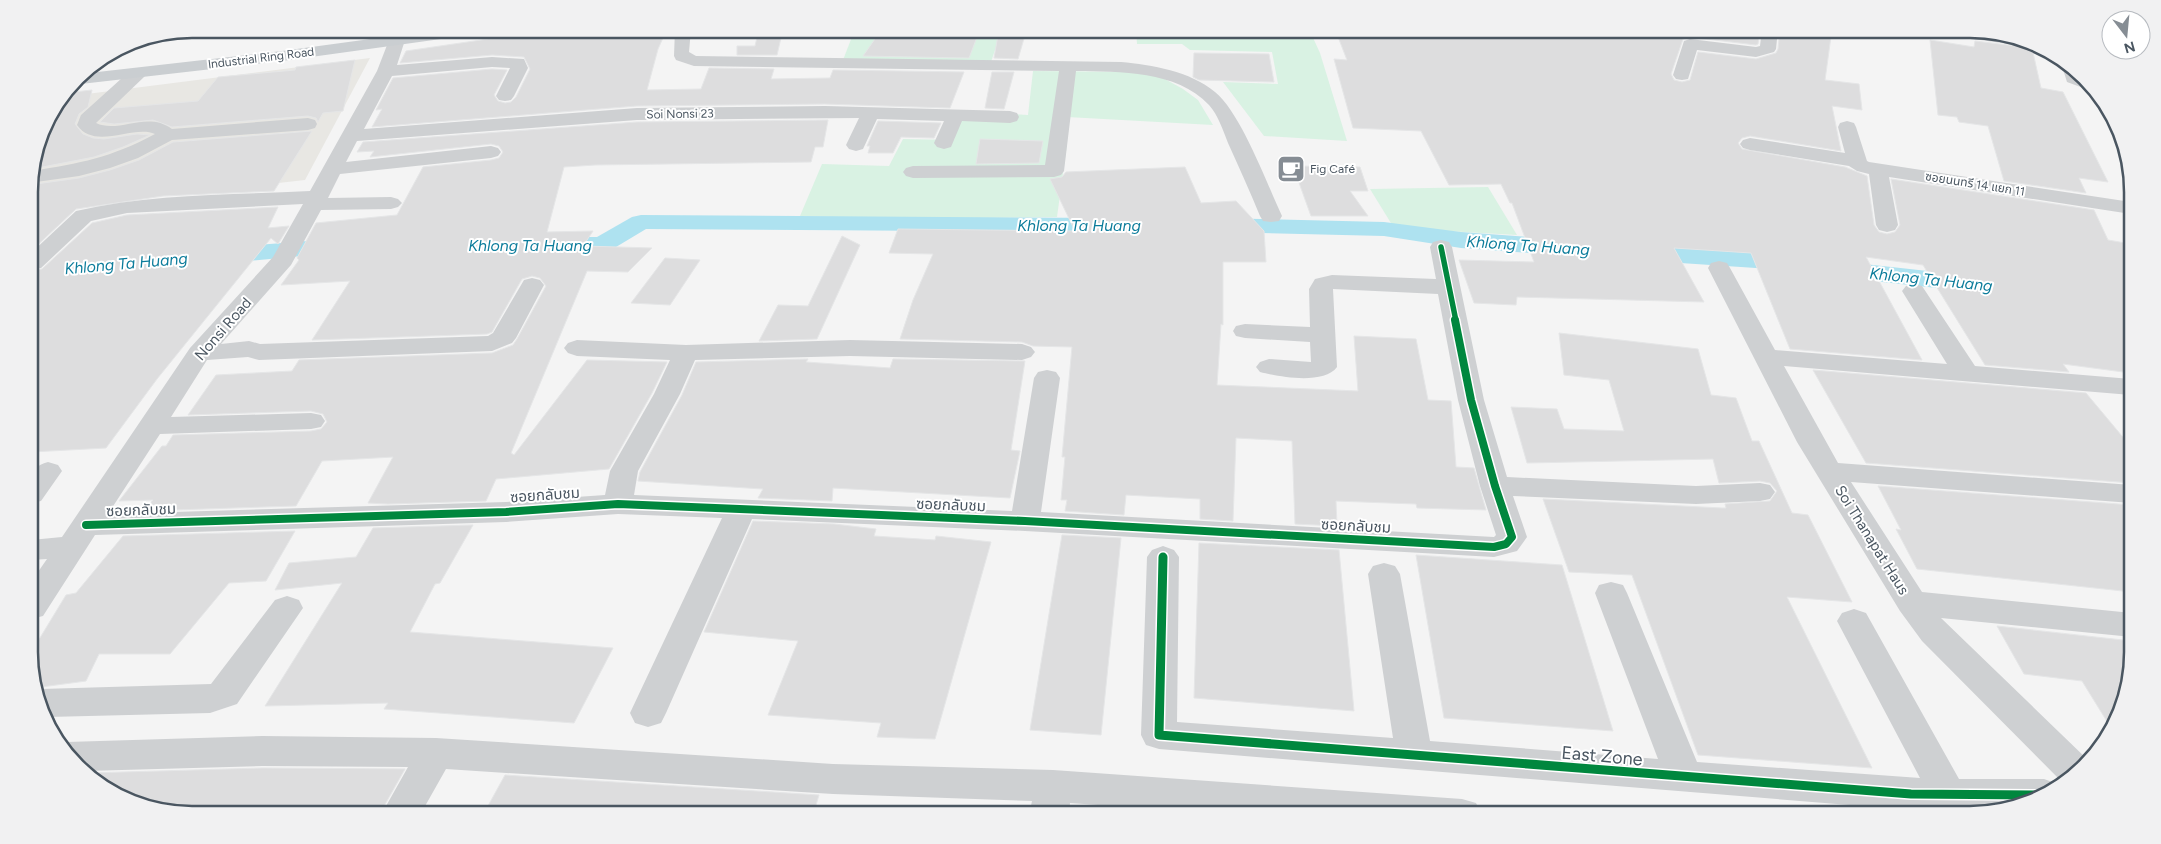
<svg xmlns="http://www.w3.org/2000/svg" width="2161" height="844" viewBox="0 0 2161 844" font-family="Figtree,'Noto Sans Thai',sans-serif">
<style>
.commercial{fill:#e8e7e3}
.green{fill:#d9f2e3}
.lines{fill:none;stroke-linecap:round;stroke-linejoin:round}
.canal{fill:#aee2f0;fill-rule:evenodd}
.building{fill:#ddddde;stroke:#e5e6e7}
.minor{fill:#ced0d2;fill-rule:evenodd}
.major{fill:#caced1;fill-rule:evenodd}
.cycleway-far2-casing{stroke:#fff;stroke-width:8}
.cycleway-far1-casing{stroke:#fff;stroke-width:11}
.cycleway-casing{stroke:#fff;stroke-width:12}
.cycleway-far2{stroke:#00873e;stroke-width:5.5}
.cycleway-far1{stroke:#00873e;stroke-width:8}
.cycleway{stroke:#00873e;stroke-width:9}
.labels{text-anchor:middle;stroke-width:4;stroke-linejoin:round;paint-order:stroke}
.far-street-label{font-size:12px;fill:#4a5661;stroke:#fff}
.far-poi-label{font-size:12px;fill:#4a5661;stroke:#fff;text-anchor:start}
.street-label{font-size:15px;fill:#4a5661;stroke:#fff}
.water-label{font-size:16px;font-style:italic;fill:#0c7c9b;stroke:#fff}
.near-street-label{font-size:18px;fill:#4a5661;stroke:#fff}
.rim{fill:none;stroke:#4a5661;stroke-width:2.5}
</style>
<rect width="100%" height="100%" fill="#f4f4f4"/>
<path class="commercial" d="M370,58l-65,122 -162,18 -114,9v-27l17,-61 17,-22z"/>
<g class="green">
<path d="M855,29h147l-11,33 -148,-2z"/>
<path d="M1136,29h173l11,24 27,88 -83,-5 -41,-54 55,2 -6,-32 -82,-2 -8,-6h-45z"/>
<path d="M1033,71l107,1 23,6 20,11 15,11 15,25 -146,-8v27l-10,73 -159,2 -98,-3 22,-52 67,2 14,-27 51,1 5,-29 69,4z"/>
<path d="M1488,187l29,48 -123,-7 -24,-39z"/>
</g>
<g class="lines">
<g class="canal">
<path d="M191,29h10l-3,4 -8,1 -6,-1 -2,-2z"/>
<path d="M641,215l472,3 9,2 3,5 -3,5 -9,2 -467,-3 -35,21 -9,3h-62l-9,-3 -4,-5 4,-5 9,-3h57l35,-20z"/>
<path d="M1216,218l168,4 77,10 109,8 9,3 4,5 -4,5 -9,3 -109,-8 -77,-12 -168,-4 -9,-2 -3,-5 3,-5z"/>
<path d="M345,238l9,3 4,5 -4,5 -136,13 -9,-3 -4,-5 4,-5 9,-3z"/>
<path d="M1635,244l121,8 217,24 9,2 4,6 -4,6 -9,2 -217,-24 -121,-8 -9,-3 -4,-5 4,-5z"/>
</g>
</g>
<g class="building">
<path d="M648,29h19l-9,20 -11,41 54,-1 8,-21 65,1 -3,10 59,-1 3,-8 131,2 -14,36 -125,-4 -188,2 -265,21 10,-18 -6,1 17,-32 99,-9 15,1 -13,25 4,6 7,2 6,-1 5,-5 14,-28 -6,-12 -32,-2 -92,8 6,-12 82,-12 114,-3 9,-5z"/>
<path d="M759,29h24l-6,26h-40v-9h18z"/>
<path d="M882,29h98l-11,29 -106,-2z"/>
<path d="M1335,29l213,1 1,-1h33l41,3 2,-3h135l-2,15 -2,1 -66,-8 -7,2 -12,35 3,6 8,2 8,-2 8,-28 58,7 20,-6 2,-4 2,-20h52l-7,51 34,4 3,26 -30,-4 9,45 -91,-15 -8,2 -4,5 4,6 103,18 22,9 7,49 5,7 8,2 8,-2 5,-7 -9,-46 203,31 14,30 23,4v129l-68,-9 6,8 -84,-7 -62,-100 -57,-8 56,103 -132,-11 -39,-96 -77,-5 30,54 -187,-5 -1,8 -42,-2 -15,-43 75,2 -22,-59h-2l-9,-19 -52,1 -28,-54 -68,-3 -19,-69 13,1z"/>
<path d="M998,35h27l-7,24 -24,-1z"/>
<path d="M1930,40l44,7 1,-6 57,7 9,40 22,4 45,90 -29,-4 7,15 -82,-12 -16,-55 -29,-4 -2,-5 -19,-2z"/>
<path d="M1194,53l75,1 5,28 -75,-2 -6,-3z"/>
<path d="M355,60l-12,51 -20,2 -5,9 -2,-4 -8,-2 -136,11 -19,-7 -39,4 -14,-2 14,-14 84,-7 20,-24 77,-7 1,-3z"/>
<path d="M992,72h22l-10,37 -19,-1z"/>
<path d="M92,90l-4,17 -9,7 -4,10 8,10 10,4 11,1 33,-5 13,1 -27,12 -29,10 -62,12 14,-50 19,-26z"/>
<path d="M828,120l-5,27h-8l-4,15 -216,3 -31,2 -17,65 46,-1 -10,15 69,2 -24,24 -41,-1 -76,182 3,2 73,-95 80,2 -15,31 -43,76 -113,10 -10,22 -98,3 -20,-1 25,-46 -71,4 -26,45 -153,5 10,-11 -34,1 43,-55h4l7,-11 138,-4 10,-2 6,-7 -4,-8 -12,-3 -123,4 28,-40 76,-4 7,-11 193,-7 21,-8 4,-6 29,-53 -6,-8 -8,-2 -10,3 -30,53 -5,2 -175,6 38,-59 -69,4 18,-25 -2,-2 19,-35 81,-8 26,-48 68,-7 8,-2 4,-6 -4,-6 -8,-2 -121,13 4,-6 -17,1 6,-10 274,-20z"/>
<path d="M878,121l63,2 -7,15 -33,-1 -8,16h-25l2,-7h-3z"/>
<path d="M312,131l-38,60 -111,5 -87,13 -46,43 -1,-67 50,-7 31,-8 29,-10 34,-18z"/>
<path d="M980,139l63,2 -4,22 -63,1z"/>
<path d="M1293,166l67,1 8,24h-18l18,25h-57z"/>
<path d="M1185,167l16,36 35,-2 28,30 2,31h-43v63l-2,-1 -4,61 141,6 -4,-55 62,3 12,61 23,1 5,66 18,1 12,42 -69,-2 -1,-4 -80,-3 1,25 -42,-2 -3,-83 -56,-3 -3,83 -33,-2v-20l-74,-4 -2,20 -59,-4 2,-11h-6l4,-43h-3l10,-110 -39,-1 -11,-4 -122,-3 13,-39 20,-46 -44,-1 9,-24 177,2 -25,-52 12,-2 4,-5z"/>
<path d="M278,207l-10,21 21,-2 -11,18 -7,-6 -114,141 -51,69 -75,4 -1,-181 12,-2 50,-46 35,-8z"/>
<path d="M842,236l18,9 -43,94 -58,2 19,-36 30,1z"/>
<path d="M665,258l35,2 -30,45 -39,-2z"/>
<path d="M1559,333l139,16 13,46 25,3 16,43h7l33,72 16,2 44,87 -65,-5 85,171 -174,-13 -66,-180 -63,-3 -26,-73 179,9h4l-1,-4 45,-3 7,-10 -7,-8 -10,-2 -41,2 -6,-24 -186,4 -16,-56 46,2 7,20 60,2 -15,-51 -45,-5z"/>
<path d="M808,359l-2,3 84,6 3,-9 132,2 -14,89 9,1 -10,47 -177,-10 -1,13 -74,-3 5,-9 -125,-8 2,-9 42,-77 14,-33z"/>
<path d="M1813,370l273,23 46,55v35l-266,-20z"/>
<path d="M1878,486l254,19v87l-215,-23 -21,-40 5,1z"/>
<path d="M753,521l81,3 42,5 -2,7 61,4 1,-4 55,6 -56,197 -58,-2 4,-14 -113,-8 30,-74 -94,-9z"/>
<path d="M473,525l-33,58 -5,1 -25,48 203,16 -39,75 -190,-14 4,-6 -123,3 77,-123 -67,7 14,-27 67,-6 17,-29z"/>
<path d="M295,531l-29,50 -37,2 -59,71h-71l-13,27 -52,7 -2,-4v-33l34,-56 10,-2 47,-57z"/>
<path d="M1062,535l59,3 -20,197 -71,-5z"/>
<path d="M1199,543l140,7 15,161 -160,-13z"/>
<path d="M1416,555l146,10 51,166 -169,-13z"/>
<path d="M1997,626l135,15v12l-8,52 -13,23 -29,-47 -58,-7z"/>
<path d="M262,768l143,1 -26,46h-43l2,-5 -182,-1 -17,-2 -51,-34z"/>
<path d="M505,775l314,20 -6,20h-330z"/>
</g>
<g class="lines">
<g class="minor">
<path d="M537,29h73l-2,3 -6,2 -55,3 -6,-2z"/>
<path d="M675,29h16l-2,23 7,4 425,6c31,3 69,9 94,30 26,21 52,92 67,124l-3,5 -8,1 -8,-1 -3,-5c-10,-24 -21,-49 -32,-73 -5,-13 -10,-28 -19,-38 -33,-35 -89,-33 -133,-34l-12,100 -3,4 -7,2 -141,1 -7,-2 -3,-4 3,-4 7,-2 132,-1 14,-94 -365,-5 -18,-6 -2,-4z"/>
<path d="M1762,29h16l-2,20 -2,3 -18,5 -59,-7 -9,29 -6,1 -6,-1 -3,-4 11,-34 6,-2 66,8 4,-1z"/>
<path d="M1930,29c34,-2 76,0 106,16l-6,2 -92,-13 -6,-2z"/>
<path d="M397,35l6,2 2,3 -8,25 95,-8 32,2 4,9 -14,28 -3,4 -6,1 -6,-1 -3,-4 14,-28 -18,-1 -100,9 -28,53 273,-21 188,-2 185,5 7,2 2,4 -2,4 -7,2 -48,-2 -11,26 -7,2 -7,-2 -3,-4 10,-22 -67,-2 -14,30 -7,2 -7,-2 -3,-4 13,-27 -222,2 -280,21 -11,21 145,-16 7,2 3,4 -3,4 -7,2 -151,16 -12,24 63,-1 7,2 4,4 -4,4 -7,2 -70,1 -30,55 -70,79 28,-3 11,3 228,-8 5,-3 31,-53 8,-2 8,2 4,5 -28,53 -4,5 -20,8 -233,9 -11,-3 -41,3 -36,57 140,-4 10,2 4,6 -4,6 -10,2 -151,5 -52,80 398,-12 99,-7 5,-24 44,-77 16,-34 -93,-4 -9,-3 -4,-5 4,-5 9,-3 109,5 164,-5 172,4 9,3 4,5 -4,5 -9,3 -172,-4 -155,4 -15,34 -42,77 -4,24 378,16 22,-133 4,-6 9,-2 9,2 4,6 -19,134 453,25 2,-2 -16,-49 -22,-86 -20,-106 -105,-5 4,78c-13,18 -58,10 -77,5l-4,-5 4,-5 9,-3 42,3 -1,-20 -65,-4 -9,-2 -3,-5 3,-5 9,-2 65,3 -1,-38 6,-10 17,-4 104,4 -6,-32 3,-5 8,-2 8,2 3,5 32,153 23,77 189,9 64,-3 10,2 5,7 -5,7 -10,2 -64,3 -183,-8 14,41 -10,14 -23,6 -469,-26 -273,-12 -86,194 -5,10 -13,4 -13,-4 -5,-10 92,-195 -104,-4 -112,8 -411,13 -52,81 -12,3v-37l16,-23 -16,1v-20l31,-3 128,-189 83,-91 30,-53 -176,9 -36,8 -50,47 -11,1v-15l46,-43c76,-18 157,-16 234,-20l67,-120 12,-31 2,-3z"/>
<path d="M2063,59l5,3 28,27h-10l-19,-7 -6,-19z"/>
<path d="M138,68l6,1 3,4 -3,4 -48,46c23,11 51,-13 76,6l136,-11 7,2 2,4 -2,4 -7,2 -136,10 -34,18 -28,10 -31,8 -50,7 3,-12c49,-8 78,-13 123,-37 -21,-10 -60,17 -78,-9l4,-10 51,-46z"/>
<path d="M1847,121l7,2 2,4 11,34 2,1 262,40v12l-242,-37 9,48 -3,5 -8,2 -8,-2 -3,-5 -7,-51 -12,-3 -8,-5 -99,-16 -7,-2 -3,-4 3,-4 7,-2 95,15 -7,-26 2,-4z"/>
<path d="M1719,261l8,2 3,5 45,82 172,14 -45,-73 4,-5 8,-2 8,2 53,80 156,13v16l-347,-29 54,97 294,22v18l-281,-21 71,110 210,21v24l-191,-19 148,143 -21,21 -4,2 -142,-143 -22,-30 -103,-169 -89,-174 3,-5z"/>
<path d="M48,462l10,3 4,6 -21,30 -10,2c0,-19 -6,-35 17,-41z"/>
<path d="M1163,546l11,4 5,7 -2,165 216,16 -25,-164 5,-8 11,-3 11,3 5,8 30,167 228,18 -63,-166 4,-8 12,-3 12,3 4,8 70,169 223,16 -83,-157 5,-8 12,-4 12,4 93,166h85l14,5 1,3 -37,20 -20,4 -91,-1 -752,-61 -13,-4 -5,-10 6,-178 5,-7z"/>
<path d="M287,596l12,4 4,8 -66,96 -27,9 -162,4 -13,-26 6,-2 170,-5 64,-84z"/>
<path d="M262,736l174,2 397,26 220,6 409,29 14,4 6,12h-244l-168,-12 -1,12h-40l3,-14 -199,-7 -387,-25 -26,46h-39l27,-48 -146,-1 -176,5 -17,-11 -8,-16 6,-2z"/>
</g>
<path class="major" d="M444,29h41l-2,3 -6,2 -195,27 -210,24 8,-11 202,-23z"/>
<defs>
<path id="cycleway-far2" d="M1441,247l15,74"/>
<path id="cycleway-far1" d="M86,525l420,-13 112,-8 407,17 469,26 12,-3 6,-7 -17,-51 -24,-86 -16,-80"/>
<path id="cycleway" d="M1163,557l-4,178 752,59 133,1"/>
</defs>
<use href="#cycleway-far2" class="cycleway-far2-casing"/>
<use href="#cycleway-far1" class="cycleway-far1-casing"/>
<use href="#cycleway" class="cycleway-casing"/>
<use href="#cycleway-far2" class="cycleway-far2"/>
<use href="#cycleway-far1" class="cycleway-far1"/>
<use href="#cycleway" class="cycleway"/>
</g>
<defs>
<symbol id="cafe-square" viewBox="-11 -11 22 22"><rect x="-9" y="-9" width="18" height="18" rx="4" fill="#868d94" stroke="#fff"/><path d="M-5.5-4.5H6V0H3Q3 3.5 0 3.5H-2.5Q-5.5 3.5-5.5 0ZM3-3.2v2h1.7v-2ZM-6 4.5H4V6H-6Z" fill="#fff"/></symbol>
</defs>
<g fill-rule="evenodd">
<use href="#cafe-square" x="1275" y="153" width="32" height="32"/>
</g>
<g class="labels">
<g class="far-street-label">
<text transform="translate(261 58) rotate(-7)" y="4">Industrial Ring Road</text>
<text transform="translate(680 114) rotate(-1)" y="4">Soi Nonsi 23</text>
<text transform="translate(1975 184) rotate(9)" y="4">ซอยนนทรี 14 แยก 11</text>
</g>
<g class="far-poi-label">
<text x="1310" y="173">Fig Café</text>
</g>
<g class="street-label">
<text transform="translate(223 329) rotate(-49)" y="5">Nonsi Road</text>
<text transform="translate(545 495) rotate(-4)" y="5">ซอยกลับชม</text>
<text transform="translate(951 505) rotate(2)" y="5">ซอยกลับชม</text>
<text transform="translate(141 510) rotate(-2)" y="5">ซอยกลับชม</text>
<text transform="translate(1356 526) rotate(3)" y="5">ซอยกลับชม</text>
<text transform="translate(1872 540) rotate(58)" y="5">Soi Thanapat Haus</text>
</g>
<g class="water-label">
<text x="1079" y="231">Khlong Ta Huang</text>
<text x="530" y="251">Khlong Ta Huang</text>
<text transform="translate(1528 245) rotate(4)" y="6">Khlong Ta Huang</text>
<text transform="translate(126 263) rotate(-5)" y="6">Khlong Ta Huang</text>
<text transform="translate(1931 279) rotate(6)" y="6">Khlong Ta Huang</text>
</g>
<g class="near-street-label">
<text transform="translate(1602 756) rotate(5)" y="6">East Zone</text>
</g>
</g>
<path d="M0 0H2161V844H0ZM192 38H1970A154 154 0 0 1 2124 192V652A154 154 0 0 1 1970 806H192A154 154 0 0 1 38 652V192A154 154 0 0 1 192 38Z" fill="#f1f1f2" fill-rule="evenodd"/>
<path class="rim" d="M192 38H1970A154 154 0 0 1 2124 192V652A154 154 0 0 1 1970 806H192A154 154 0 0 1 38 652V192A154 154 0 0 1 192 38Z"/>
<g transform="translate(2126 35) rotate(164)"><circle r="24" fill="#ffffff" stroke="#b7bbc0"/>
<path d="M0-4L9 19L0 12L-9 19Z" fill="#868d94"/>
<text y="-8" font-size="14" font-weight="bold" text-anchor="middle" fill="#4a5661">N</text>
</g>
</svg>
